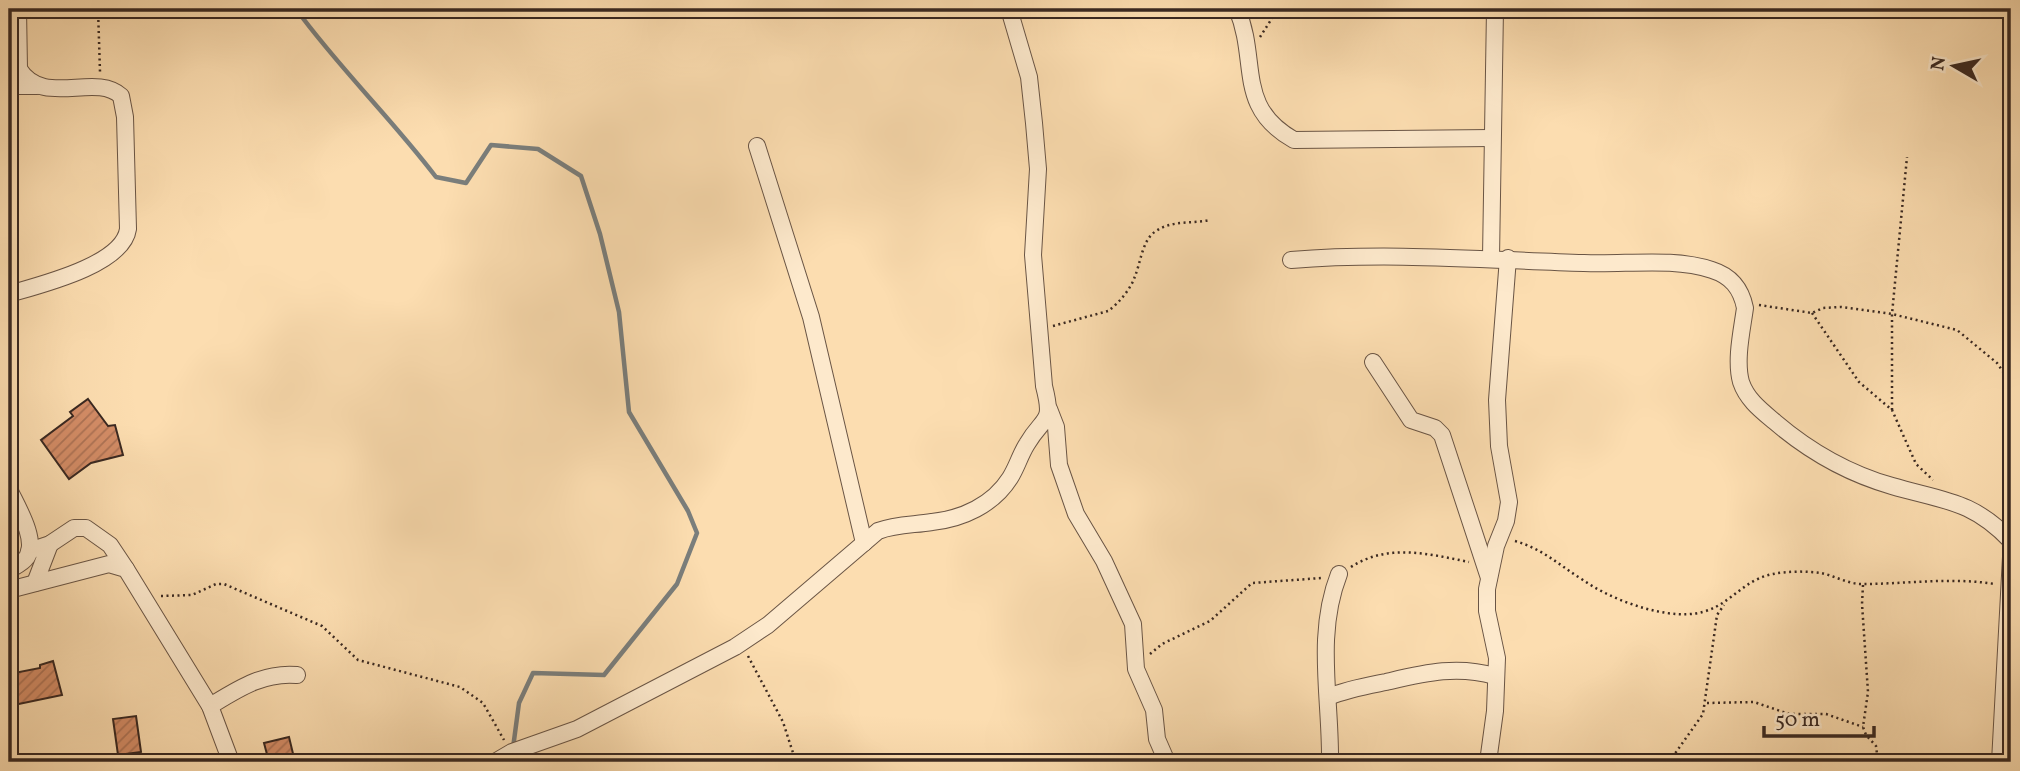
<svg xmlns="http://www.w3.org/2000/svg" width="2020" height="771" viewBox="0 0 2020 771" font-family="Vollkorn,serif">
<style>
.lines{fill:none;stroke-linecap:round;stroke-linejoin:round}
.stream{stroke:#7a7e7c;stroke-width:4.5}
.building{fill:url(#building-hatch);stroke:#392821;stroke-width:2}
.street-casing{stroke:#6a5545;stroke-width:18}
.path{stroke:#392821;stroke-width:2.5;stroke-dasharray:2 3.5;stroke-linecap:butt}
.street{stroke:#fde9cc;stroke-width:16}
</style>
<defs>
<pattern id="building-hatch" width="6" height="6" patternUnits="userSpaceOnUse" patternTransform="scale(1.75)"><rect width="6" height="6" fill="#d38c66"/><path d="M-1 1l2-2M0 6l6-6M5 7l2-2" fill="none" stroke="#ac7254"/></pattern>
</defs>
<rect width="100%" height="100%" fill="#fcddb0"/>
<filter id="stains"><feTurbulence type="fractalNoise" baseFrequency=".00286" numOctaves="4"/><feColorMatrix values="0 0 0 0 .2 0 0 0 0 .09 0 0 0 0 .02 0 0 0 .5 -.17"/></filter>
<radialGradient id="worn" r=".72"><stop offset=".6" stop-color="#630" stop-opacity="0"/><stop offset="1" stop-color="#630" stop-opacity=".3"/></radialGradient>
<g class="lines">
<path class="stream" d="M296,9c43,59 96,110 140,168l30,6 25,-38 47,4 43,27 19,58 19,78 10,100 59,99 9,22 -20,51 -73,91 -71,-2 -14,30 -6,45"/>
</g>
<g class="building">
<path d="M88,399l20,27 7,-1 8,30 -32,8 -22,16 -28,-39 32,-24 -3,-4z"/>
<path d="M53,661l9,34 -53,11v-32l31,-6v-3z"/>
<path d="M136,716l5,36 -23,3 -5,-36z"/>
<path d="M289,737l6,25h-26l-5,-19z"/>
</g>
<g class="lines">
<defs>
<g id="street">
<path d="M1237,9c22,52 -2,98 57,131l197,-2"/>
<path d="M9,86h28"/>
<path d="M757,146l54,171 53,226"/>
<path d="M1491,258l4,-249"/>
<path d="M1291,260c97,-8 196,0 293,3 41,2 89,-6 128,7 19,6 29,18 33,38 -3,22 -10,52 -4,74 6,18 21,29 34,40 34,29 75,52 117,64 52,15 80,14 119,55"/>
<path d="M9,294c31,-9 114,-29 119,-65l-3,-112 -4,-21c-26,-24 -78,12 -102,-27l-1,-60"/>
<path d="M1373,362l38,58 24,8 7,7 47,143"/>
<path d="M1049,409l7,18 3,38 17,49 28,47 29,63 3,45 18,41 3,29 10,23"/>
<path d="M9,489c7,16 29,50 18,68 -4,6 -13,10 -18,13"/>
<path d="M29,551l21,-7 24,-16h12l24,17 16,24"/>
<path d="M35,583l15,-39"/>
<path d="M9,590l100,-26 17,5 84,137 21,56"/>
<path d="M1328,697c20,-8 38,-11 58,-15 39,-9 70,-17 109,-6"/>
<path d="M210,706c28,-17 53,-34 87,-31"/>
<path d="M495,762l17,-10 65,-23 158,-82 33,-22 110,-94c18,-7 36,-6 54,-9 30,-3 61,-17 78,-44 7,-11 10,-23 17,-34 17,-29 27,-19 17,-58l-11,-131 5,-86 -4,-46 -5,-46 -20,-68"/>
<path d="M1330,762c1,-63 -15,-127 9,-188"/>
<path d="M1488,762l7,-51 2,-53 -10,-47v-22l9,-43 10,-25 3,-19 -10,-56 -2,-46 11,-142"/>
<path d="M2000,762l11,-205"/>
</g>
</defs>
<use href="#street" class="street-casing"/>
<g class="path">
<path d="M98,9l2,63"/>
<path d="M1260,37l18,-28"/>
<path d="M1759,305l53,8 11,-5 18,-1 51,7 65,16 40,33 14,20"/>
<path d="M1812,313l47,69 33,28 24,54 17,16"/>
<path d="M1053,326l55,-15c11,-8 23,-22 27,-35 6,-14 7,-36 21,-45 16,-11 36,-7 54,-11"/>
<path d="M1892,410v-96l15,-157"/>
<path d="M1515,541c28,8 44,24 68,39 23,16 56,29 84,33 60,9 65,-31 106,-39 15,-3 33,-3 48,-1 14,3 27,11 41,11 44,0 88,-7 133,0"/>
<path d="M1351,567c37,-24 78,-13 118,-5"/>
<path d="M1863,585l-1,19 6,88 -5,35 3,8 10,11 2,16"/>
<path d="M161,596l31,-1 24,-11h8l98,42 36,34 102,27 23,16 21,37"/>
<path d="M1150,654l12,-10 48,-23 42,-38 70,-5"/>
<path d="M748,656l35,66 13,40"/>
<path d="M1707,703l47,-1 35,12h37l37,13"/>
<path d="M1669,762l34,-48 14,-99 7,-10"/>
</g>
<use href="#street" class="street"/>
</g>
<rect width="2020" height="771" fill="none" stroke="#fcddb0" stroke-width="35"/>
<rect x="10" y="10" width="1999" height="750" fill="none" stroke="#392821" stroke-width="3.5"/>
<rect x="18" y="18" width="1985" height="736" fill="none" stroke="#392821" stroke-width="2"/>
<g transform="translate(1954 66) rotate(279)" stroke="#fde9cc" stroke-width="5" paint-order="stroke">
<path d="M0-5L12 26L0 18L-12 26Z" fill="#392821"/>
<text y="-10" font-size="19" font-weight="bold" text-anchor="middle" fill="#392821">N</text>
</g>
<path d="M1764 726v10h110v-10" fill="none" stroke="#392821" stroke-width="3.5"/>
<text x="1775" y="726" font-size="21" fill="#392821" stroke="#fde9cc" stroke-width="5" paint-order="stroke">50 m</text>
<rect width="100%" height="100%" filter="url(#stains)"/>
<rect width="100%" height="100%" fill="url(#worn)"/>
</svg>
